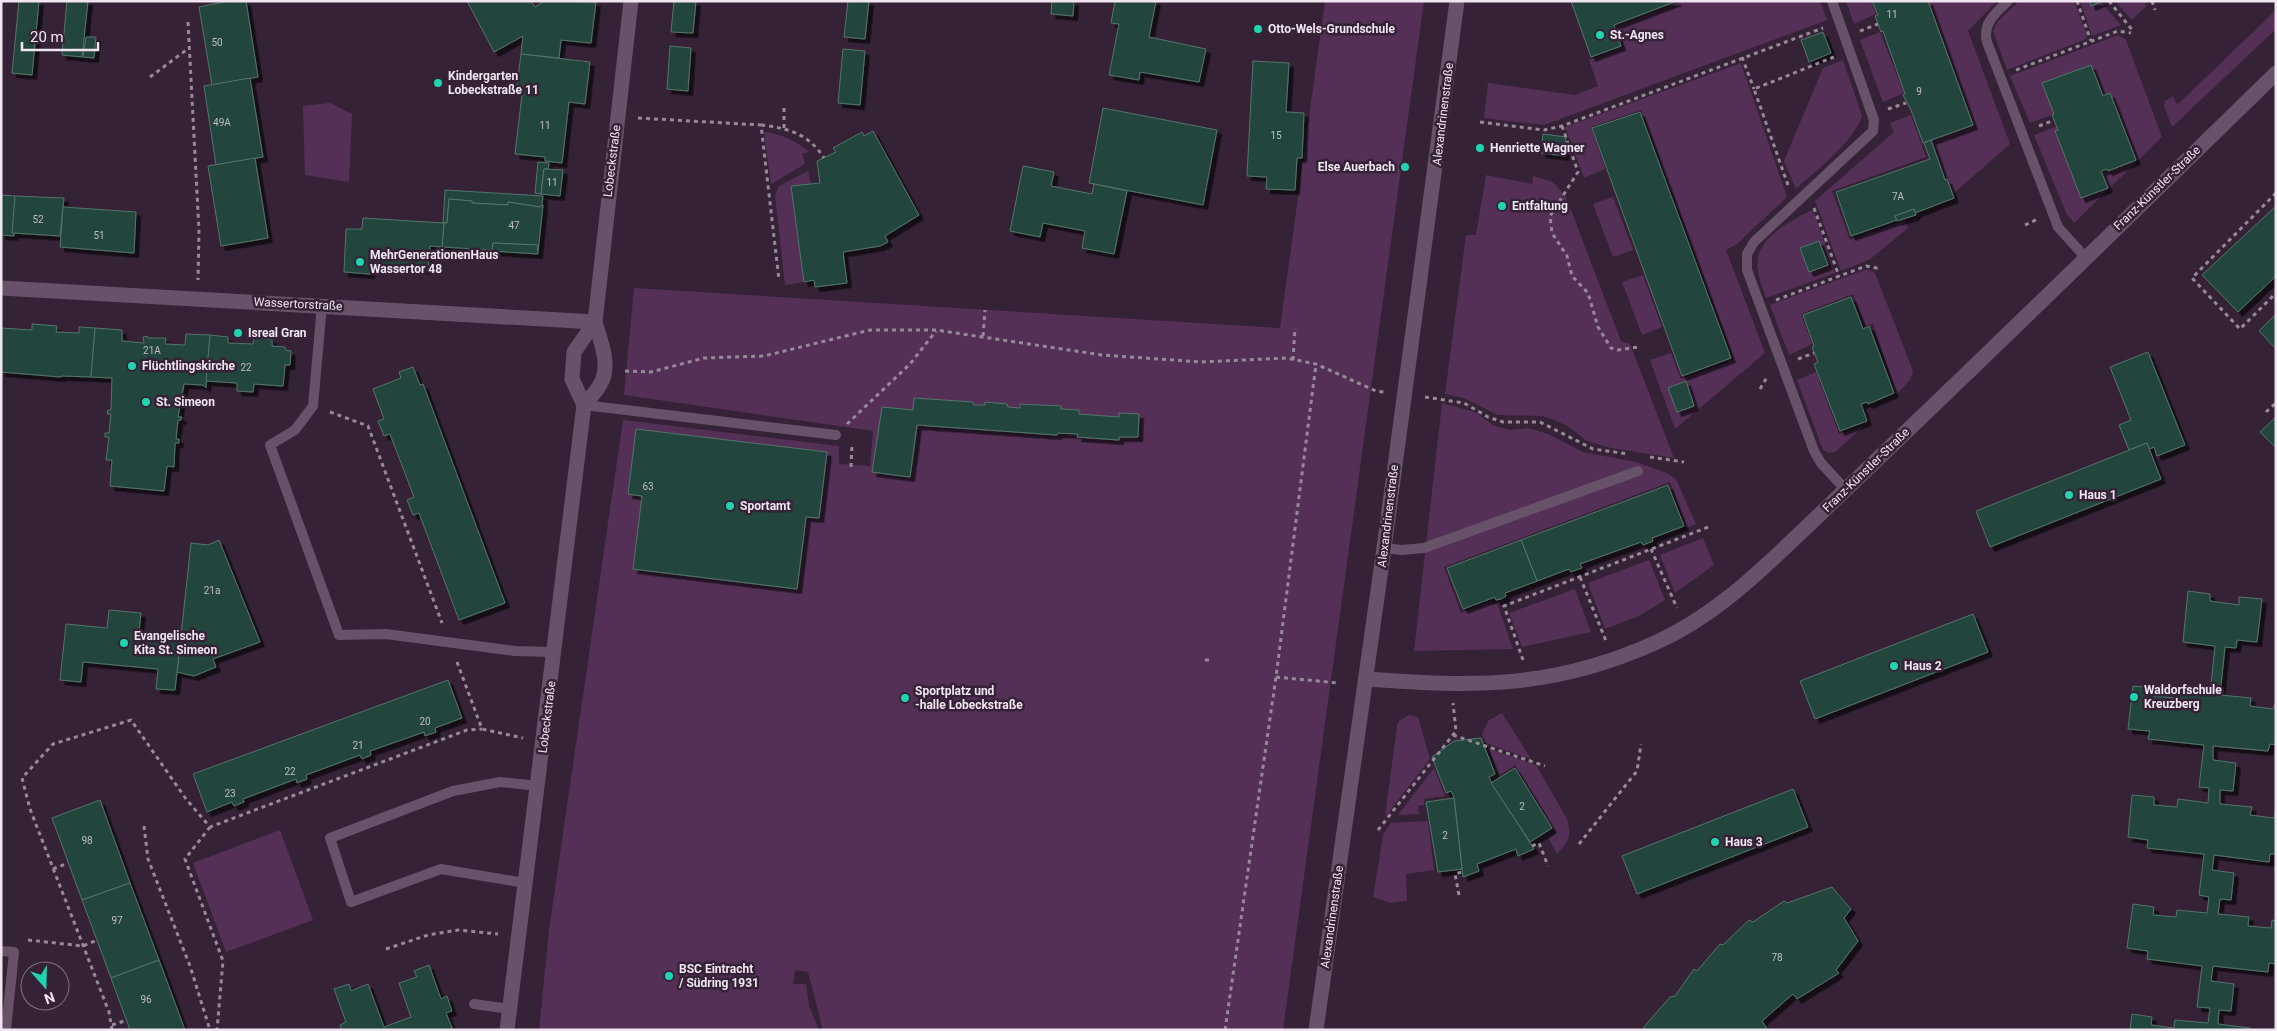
<svg xmlns="http://www.w3.org/2000/svg" width="2277" height="1031" viewBox="0 0 2277 1031" font-family="Roboto,sans-serif">
<style>
.green{fill:#543057}
.building{fill:#24453c;stroke:#53756b;filter:url(#shadow)}
.lines{fill:none;stroke-linecap:round;stroke-linejoin:round}
.path{stroke:#988999;stroke-width:3;stroke-dasharray:4 4;stroke-linecap:butt}
.lane{stroke:#685269;stroke-width:10}
.street{stroke:#685269;stroke-width:15}
.poi-dot{fill:#1fd5b0;stroke:#352236;stroke-width:2}
.labels{text-anchor:middle;stroke-width:5;stroke-linejoin:round;paint-order:stroke}
.number-label{font-size:10px;fill:#bebdc4}
.poi-label{font-size:12px;font-weight:bold;fill:#f1e5f2;stroke:#352236;text-anchor:start}
.street-label{font-size:12px;fill:#f1e5f2;stroke:#352236}
</style>
<defs>
<filter id="shadow"><feDropShadow dx="4.5" dy="4.5" stdDeviation="0" flood-color="#0009"/></filter>
</defs>
<rect width="100%" height="100%" fill="#352236"/>
<g class="green">
<path d="M1325,1h99l-141,1029h-460l-15,-58 -13,-2 -2,14h13l3,22 10,24h-280l10,-100 74,-510 216,26v18l31,2 3,-35 -249,-36 10,-107 646,40z"/>
<path d="M1682,1h138l7,19 -283,105 -60,-7 4,-35 87,12 23,-9 -9,-26 34,-13 -7,-21z"/>
<path d="M1846,1h25l5,13 -22,10z"/>
<path d="M1928,1h69l-29,30 42,113 -57,50 -6,-15 -2,1 -14,-40 41,-15z"/>
<path d="M2019,1h55l13,34 -1,4 -79,31 -14,-39 5,-10z"/>
<path d="M2080,1h10l1,4 10,-3 20,23 -29,11z"/>
<path d="M2115,1h30l1,5 -14,14z"/>
<path d="M2276,10v19l-104,98 -8,-21 1,-5 8,-5 4,9z"/>
<path d="M1880,32l24,61 -21,9 -23,-62z"/>
<path d="M2118,35l8,5 36,97 -88,86 -7,-8 -33,-80 23,-9 1,4 -3,2 26,66 26,-10 -6,-17 6,-2 1,2 27,-11 -25,-67 -7,3 -12,-31 -37,49 -24,9 -20,-47z"/>
<path d="M1843,60l19,56c-9,27 -45,53 -66,73l-12,-28 39,-93z"/>
<path d="M1741,63l46,134 -50,47 -11,6 39,103 -90,76 -25,-69 21,-7 10,26 53,-19 -93,-250 -50,17 14,41 -2,2 -19,8 -19,-51z"/>
<path d="M330,103l22,11 -3,68 -44,-7 -2,-69z"/>
<path d="M1911,115l15,42 -94,34 18,49 55,-20 3,8 -39,32 -28,11 -26,-70 79,-69 -4,-9z"/>
<path d="M764,132c18,2 32,9 45,20l-7,2 3,10 -34,20z"/>
<path d="M808,171l3,13 -20,2 13,96 -19,3 -10,-90 4,-9z"/>
<path d="M1486,175l46,9 1,-8 20,6 13,15 55,144 9,3 44,114 -63,-10 -24,-7 -20,-15 -15,-7 -10,-3 -44,-1 -34,-17 -19,-4 21,-159h10z"/>
<path d="M1613,197l20,53 -20,7 -20,-53z"/>
<path d="M1813,210l22,63 -69,25c-4,-12 -11,-27 -8,-41 5,-22 36,-39 55,-47z"/>
<path d="M1867,269l8,4 38,98 -3,9 -13,14 -24,-70 -7,1 -13,-31 -52,20 11,30 -23,11 -19,-50z"/>
<path d="M1643,275l19,52 -20,8 -20,-53z"/>
<path d="M1816,372l23,62 25,-8 -29,26 -6,1 -6,-3 -26,-70z"/>
<path d="M1442,403l33,9 18,13 16,5 19,-2 20,6 35,18 53,10 31,11 9,6 20,45 -10,4 -16,-46 -226,85 17,46 31,-12 1,4 4,-2 16,46 -99,2z"/>
<path d="M1703,538l11,27 -39,28 -15,-38z"/>
<path d="M1649,560l16,40 -26,16 -34,13 -17,-46z"/>
<path d="M1575,589l16,43 -69,15 -13,-34z"/>
<path d="M1502,713l29,46 -45,-16 -4,-9 7,-14z"/>
<path d="M1409,715l9,2 12,42 -45,58 12,-91 2,-5z"/>
<path d="M1489,749l47,16 31,54c5,16 2,23 -10,35l-8,-15 7,-6 -41,-68 -15,10z"/>
<path d="M1434,768l11,28 -21,3v6l-6,1 1,8 -21,1z"/>
<path d="M1428,821l6,49 -28,4 1,27 -16,2 -18,-6 10,-62 8,-12z"/>
<path d="M280,830l33,90 -87,32 -33,-89z"/>
</g>
<g class="building">
<path d="M19,1h20l-7,74 -20,-2z"/>
<path d="M67,1h21l-6,56 -20,-2z"/>
<path d="M229,1h17l12,76 -46,8 -13,-78z"/>
<path d="M467,1h64l4,6 9,-6 52,1 -5,41 -30,-3 -2,18 -38,-4 2,-18 -29,16z"/>
<path d="M674,1h22l-3,32 -22,-1z"/>
<path d="M848,1h21l-4,38 -21,-2z"/>
<path d="M1052,1h22l-1,15 -22,-2z"/>
<path d="M1115,1h41l-7,36 57,12 -7,33 -59,-10 -1,8 -30,-5 10,-51 -8,-1z"/>
<path d="M1571,1h106l-63,24 7,21 -30,11z"/>
<path d="M1872,1h56l45,124 -50,18 -12,-33 -8,-15 2,-1 -22,-63 -2,1 -6,-16 3,-1z"/>
<path d="M2090,1h13l-12,5z"/>
<path d="M1823,32l8,21 -22,9 -8,-22z"/>
<path d="M86,37h10l-2,21 -11,-1z"/>
<path d="M670,46l21,2 -3,43 -21,-2z"/>
<path d="M843,49l22,2 -5,54 -22,-2z"/>
<path d="M521,54l69,8 -5,42 -16,-2 -7,61 -17,-2v-4l-30,-3 8,-68h-6z"/>
<path d="M1253,61l36,2 -3,49 18,1 -2,45h-5l-2,32 -29,-1 1,-12 -20,-1z"/>
<path d="M2091,65l12,31 7,-3 26,67 -28,11 -1,-2 -6,2 7,17 -27,10 -26,-67 3,-1 -6,-15 2,-1 -12,-31z"/>
<path d="M250,78l13,79 -47,8 -12,-79z"/>
<path d="M1103,108l114,22 -14,75 -114,-22z"/>
<path d="M1640,112l91,246 -49,18 -90,-248z"/>
<path d="M873,131l46,84 -34,21 3,6 -8,4 -37,6 4,31 -32,4 -1,-7 -10,2 -13,-96 29,-3 -3,-22 19,-9 -3,-4 29,-16 2,4z"/>
<path d="M1543,134l23,3 -2,19 -23,-3z"/>
<path d="M1931,140l14,40 2,-1 7,19 -39,15 -1,-4 -19,7 2,4 -46,16 -15,-44 94,-33 -6,-16z"/>
<path d="M255,158l13,80 -47,8 -13,-80z"/>
<path d="M538,162l11,1 -1,6h-4l-3,25 -6,-1z"/>
<path d="M1023,166l31,6 -3,14 41,8 2,-10 33,7 -13,63 -32,-6 3,-17 -42,-8 -3,14 -30,-6z"/>
<path d="M544,169l19,1 -3,26 -19,-2z"/>
<path d="M445,190l98,6 -1,9 -2,2 -32,-5v3l-36,-2v-2l-23,-2 -2,24h-4z"/>
<path d="M1,195l14,1 -1,40 -13,-1z"/>
<path d="M15,196l49,2 -4,38 -48,-3z"/>
<path d="M449,199l23,2v2l36,2v-3l32,5 3,-2 -5,47h-2l1,-7 -44,-2 -1,7 -50,-3 2,-24h3z"/>
<path d="M2276,206v70l-38,36 -36,-37z"/>
<path d="M63,207l73,5 -2,41 -74,-6z"/>
<path d="M1914,209l2,6 -19,6 -2,-5z"/>
<path d="M363,218l81,5 -2,24 -12,-1 -2,24 -58,-4v8l-26,-2 2,-43h16z"/>
<path d="M1819,241l9,24 -19,7 -9,-24z"/>
<path d="M493,243l44,2 1,9 -46,-3z"/>
<path d="M1851,297l12,32 6,-3 25,67 -26,11 -1,-2 -6,2 6,17 -27,10 -26,-67 4,-2 -6,-15 2,-1 -11,-31z"/>
<path d="M2276,314v35l-17,-18z"/>
<path d="M32,324l25,2 -1,6 23,1v-6l16,1 -4,49 -29,-1 -1,1 -60,-5v-44l31,2z"/>
<path d="M95,328l27,2v11l22,2 -1,-6 4,-1 1,2h18l-1,6 20,1 1,-11 24,1 -4,53 -3,-3 -19,-1 -6,33h4l-1,3h-3l-2,19h3v4h-4l-1,24 -7,-1 -3,25 -54,-5 2,-26h-6l3,-23h-4v-4h4l2,-19h-4l1,-4h3l1,-32 -21,-1z"/>
<path d="M210,335l18,2v6l25,1 1,-6 18,1v7l13,1v3l6,1 -1,14h-5l-2,21 -29,-2 -1,8 -16,-1v-8l-31,-2z"/>
<path d="M2148,352l37,93 -28,11 -3,-9 -5,2 -2,-6 -18,7 -10,-25 12,-5 -21,-53z"/>
<path d="M413,367l7,18 3,-1 82,219 -46,17 -40,-107 -6,2 -6,-15 7,-3 -24,-63 -6,2 -6,-15 6,-2 -11,-30 28,-11 -2,-6z"/>
<path d="M1686,381l8,25 -17,6 -9,-24z"/>
<path d="M914,398l59,4 1,3h11v-3l22,2 1,3 12,1v-4l41,2v3l18,1v4l40,3v-4l20,1 -1,23h-19v3l-42,-3 1,-3 -20,-1 -1,2 -140,-10 -7,52 -38,-5 10,-65 31,3z"/>
<path d="M2276,417v31l-16,-16z"/>
<path d="M636,429l191,23 -8,66 -13,-1 -9,72 -164,-20 9,-73 -14,-2z"/>
<path d="M2147,443l14,36 -171,68 -14,-36z"/>
<path d="M1668,485l16,41 -32,12 1,3 -10,4 -2,-3 -61,22 2,4 -6,2 -5,2 -2,-3 -32,12 -16,-41z"/>
<path d="M219,540l41,102 -47,17 3,8 -22,9 -17,-4 14,-129 17,2z"/>
<path d="M1521,540l16,41 -32,12 1,3 -5,3 -5,1 -1,-3 -32,12 -16,-41z"/>
<path d="M2188,591l22,3v7l29,4v-8l23,2 -5,43 -20,-2 -1,8 -11,-1 -5,48 31,3 -1,8 23,3 3,-8v44l-6,-1 -2,7 -55,-5v14l23,3 -3,28 -13,-1v14l32,3 -2,8 24,3 2,-8v44h-6l-1,8 -55,-7 -2,15 22,3 -3,27 -11,-1 -2,15 31,3 -1,9 23,2 1,-8 4,1v43l-7,-1 -1,9 -55,-6 -2,15 23,3 -3,27 -12,-1 -1,14 32,4v2h-120l2,-16 20,3 -1,8 23,3 1,-8 33,3 2,-15 -13,-1 5,-41 -55,-7 1,-8 -21,-3 6,-44 21,3 -1,8 23,2 1,-7 30,3 2,-16 -10,-2 5,-41 -57,-6 1,-8 -20,-3 4,-42 22,2v8l23,2 1,-8 30,4 1,-15 -10,-1 5,-42 -56,-6 2,-8 -22,-2 5,-43 22,2 -1,8 22,2 2,-8 32,4 5,-48 -32,-4z"/>
<path d="M109,610l32,3 -2,18 42,5 -6,54 -19,-1 2,-20 -75,-7 -2,20 -21,-2 6,-56 41,4z"/>
<path d="M1973,614l15,38 -173,67 -15,-38z"/>
<path d="M448,680l14,38 -27,10 1,4 -11,4 -1,-4 -54,19 1,4 -9,4 -2,-4 -54,20 1,4 -10,4 -1,-4 -53,20 1,3 -10,4 -2,-4 -25,10 -14,-38z"/>
<path d="M1481,738l14,36 -6,3 2,5 43,67 -16,7 -2,-7 -39,15 2,7 -16,6 -9,-80 -3,-6 -5,2 -14,-36 22,-16z"/>
<path d="M1515,768l37,60 -22,14 -39,-59z"/>
<path d="M1793,789l15,38 -171,67 -15,-38z"/>
<path d="M1454,798l8,71 -24,3 -12,-70z"/>
<path d="M100,800l30,83 -48,17 -30,-82z"/>
<path d="M130,883l29,77 -48,18 -29,-78z"/>
<path d="M1832,887l19,22 -7,9 14,23 -22,29 3,3 -42,26 -4,-5 -31,27 6,9h-124v-3l26,-30 5,-1 19,-27 3,2 23,-27 3,1 26,-25 4,2 31,-21 3,2z"/>
<path d="M159,960l26,70h-55l-19,-52z"/>
<path d="M429,965l12,34 6,-3 5,15 -6,2 7,17h-111l-2,-5 6,-3 -12,-33 15,-5 2,7 17,-7 16,43 27,-10 -12,-34 18,-6 -3,-6z"/>
</g>
<g class="lines">
<g class="path">
<path d="M2077,1l14,40"/>
<path d="M2109,1l24,30"/>
<path d="M2152,1l3,9"/>
<path d="M188,22l11,209 -1,49"/>
<path d="M1860,31l18,-7"/>
<path d="M1742,57l12,32"/>
<path d="M2016,70l102,-39 13,2"/>
<path d="M150,77l39,-29"/>
<path d="M1888,109l18,-6"/>
<path d="M638,118l123,7 18,155"/>
<path d="M1480,122l64,8 18,-4 261,-98"/>
<path d="M761,125c27,3 48,9 63,33"/>
<path d="M1562,126l16,46 -28,44 2,17 15,23 5,20 16,17 10,34 13,21 7,2 20,-3"/>
<path d="M2039,126l15,-6"/>
<path d="M784,128v-21"/>
<path d="M1788,185l-34,-96 80,-32"/>
<path d="M2276,193l-84,85 48,51 36,-36"/>
<path d="M1814,208l25,68"/>
<path d="M2025,225l13,-6"/>
<path d="M1776,300l90,-34 15,3"/>
<path d="M983,336l2,-26"/>
<path d="M1798,359l16,-6"/>
<path d="M1293,360l2,-32"/>
<path d="M625,371l26,1 53,-14 60,-2 106,-26h66l166,25 99,7 85,-4 30,6 60,27 8,1"/>
<path d="M1760,389l7,-12"/>
<path d="M1425,397l39,6 24,14 15,5h37l53,27 36,5"/>
<path d="M330,412l38,14 74,197"/>
<path d="M2266,412l10,-9"/>
<path d="M847,424l63,-60 26,-33"/>
<path d="M1650,457l34,5"/>
<path d="M851,467l1,-24"/>
<path d="M1651,549l26,59"/>
<path d="M1580,577l26,64"/>
<path d="M1205,660h7"/>
<path d="M1523,660l-19,-54 207,-80"/>
<path d="M457,662l25,67 41,9"/>
<path d="M1276,677l62,6"/>
<path d="M1453,735l92,31"/>
<path d="M144,826l4,33 42,107 20,64"/>
<path d="M210,827l-25,32 38,102 -6,69"/>
<path d="M1378,830l78,-99 -3,-28"/>
<path d="M1579,844l58,-73 4,-27"/>
<path d="M1532,846l7,-3 9,23"/>
<path d="M53,869l15,-6"/>
<path d="M1459,895l-4,-21 7,-2"/>
<path d="M28,940l55,6 14,-6"/>
<path d="M386,949l42,-14 30,-5 40,4"/>
<path d="M112,1025l15,-5"/>
<path d="M112,1030l-3,-18 -79,-203 -8,-31 31,-34 78,-24 55,79 24,28 257,-97 15,-1"/>
<path d="M1225,1030l51,-353 40,-313"/>
</g>
<g class="lane">
<path d="M1832,1l42,119 -1,11 -119,111 -7,12v16l67,181 7,12 25,27"/>
<path d="M2008,1c-12,12 -26,22 -21,41l71,185 28,31"/>
<path d="M322,305l-9,101 -18,24 -25,15 69,190 47,-1 129,17 40,1"/>
<path d="M584,405l252,30"/>
<path d="M1384,548l18,2 22,-2 214,-77"/>
<path d="M525,883l-84,-14 -90,33 -21,-64 123,-47 47,-9 39,4"/>
<path d="M1,951l13,1 -8,78"/>
<path d="M474,1004l36,5"/>
</g>
<g class="street">
<path d="M1,288l594,34"/>
<path d="M584,405l-12,-26 2,-27 21,-30"/>
<path d="M1366,679c111,8 187,10 291,-37 53,-24 95,-63 137,-103 30,-29 61,-58 91,-87 131,-125 261,-252 391,-379"/>
<path d="M507,1030l77,-625c6,-7 13,-14 17,-22 10,-19 -1,-43 -6,-61l36,-321"/>
<path d="M1316,1030l68,-482 73,-547"/>
</g>
</g>
<g class="poi-dot">
<circle cx="1258" cy="29" r="5"/>
<circle cx="1600" cy="35" r="5"/>
<circle cx="438" cy="83" r="5"/>
<circle cx="1480" cy="148" r="5"/>
<circle cx="1405" cy="167" r="5"/>
<circle cx="1502" cy="206" r="5"/>
<circle cx="360" cy="262" r="5"/>
<circle cx="238" cy="333" r="5"/>
<circle cx="132" cy="366" r="5"/>
<circle cx="146" cy="402" r="5"/>
<circle cx="2069" cy="495" r="5"/>
<circle cx="730" cy="506" r="5"/>
<circle cx="124" cy="643" r="5"/>
<circle cx="1894" cy="666" r="5"/>
<circle cx="2134" cy="697" r="5"/>
<circle cx="905" cy="698" r="5"/>
<circle cx="1715" cy="842" r="5"/>
<circle cx="669" cy="976" r="5"/>
</g>
<g class="labels">
<g class="number-label">
<text x="1892" y="18">11</text>
<text x="217" y="46">50</text>
<text x="1919" y="95">9</text>
<text x="222" y="126">49A</text>
<text x="545" y="129">11</text>
<text x="1276" y="139">15</text>
<text x="552" y="186">11</text>
<text x="1898" y="200">7A</text>
<text x="38" y="223">52</text>
<text x="514" y="229">47</text>
<text x="99" y="239">51</text>
<text x="152" y="354">21A</text>
<text x="246" y="371">22</text>
<text x="648" y="490">63</text>
<text x="212" y="594">21a</text>
<text x="425" y="725">20</text>
<text x="358" y="749">21</text>
<text x="290" y="775">22</text>
<text x="230" y="797">23</text>
<text x="1522" y="810">2</text>
<text x="1445" y="839">2</text>
<text x="87" y="844">98</text>
<text x="117" y="924">97</text>
<text x="1777" y="961">78</text>
<text x="146" y="1003">96</text>
</g>
<g class="poi-label">
<text x="1268" y="33">Otto-Wels-Grundschule</text>
<text x="1610" y="39">St.-Agnes</text>
<text x="448" y="80">Kindergarten<tspan x="448" dy="14">Lobeckstraße 11</tspan></text>
<text x="1490" y="152">Henriette Wagner</text>
<text x="1395" y="171" text-anchor="end">Else Auerbach</text>
<text x="1512" y="210">Entfaltung</text>
<text x="370" y="259">MehrGenerationenHaus<tspan x="370" dy="14">Wassertor 48</tspan></text>
<text x="248" y="337">Isreal Gran</text>
<text x="142" y="370">Flüchtlingskirche</text>
<text x="156" y="406">St. Simeon</text>
<text x="2079" y="499">Haus 1</text>
<text x="740" y="510">Sportamt</text>
<text x="134" y="640">Evangelische<tspan x="134" dy="14">Kita St. Simeon</tspan></text>
<text x="1904" y="670">Haus 2</text>
<text x="2144" y="694">Waldorfschule<tspan x="2144" dy="14">Kreuzberg</tspan></text>
<text x="915" y="695">Sportplatz und<tspan x="915" dy="14">-halle Lobeckstraße</tspan></text>
<text x="1725" y="846">Haus 3</text>
<text x="679" y="973">BSC Eintracht<tspan x="679" dy="14">/ Südring 1931</tspan></text>
</g>
<g class="street-label">
<text transform="translate(1443 114) rotate(-83)" y="4">Alexandrinenstraße</text>
<text transform="translate(612 161) rotate(-83)" y="4">Lobeckstraße</text>
<text transform="translate(2157 188) rotate(-44)" y="4">Franz-Künstler-Straße</text>
<text transform="translate(298 304) rotate(3)" y="4">Wassertorstraße</text>
<text transform="translate(1866 470) rotate(-44)" y="4">Franz-Künstler-Straße</text>
<text transform="translate(1388 516) rotate(-83)" y="4">Alexandrinenstraße</text>
<text transform="translate(547 717) rotate(-83)" y="4">Lobeckstraße</text>
<text transform="translate(1332 917) rotate(-82)" y="4">Alexandrinenstraße</text>
</g>
</g>
<rect width="2277" height="1031" fill="none" stroke="#f1e5f2" stroke-width="5"/>
<g transform="translate(45 986) rotate(160)"><circle r="24" fill="#352236" stroke="#807081"/>
<path d="M0-4L9 19L0 12L-9 19Z" fill="#1fd5b0"/>
<text y="-8" font-size="14" font-weight="bold" text-anchor="middle" fill="#f1e5f2">N</text>
</g>
<path d="M22 42v8h76v-8" fill="none" stroke="#f1e5f2" stroke-width="2.5"/>
<text x="30" y="42" font-size="15" fill="#f1e5f2" stroke="#352236" stroke-width="4" paint-order="stroke">20 m</text>
</svg>
